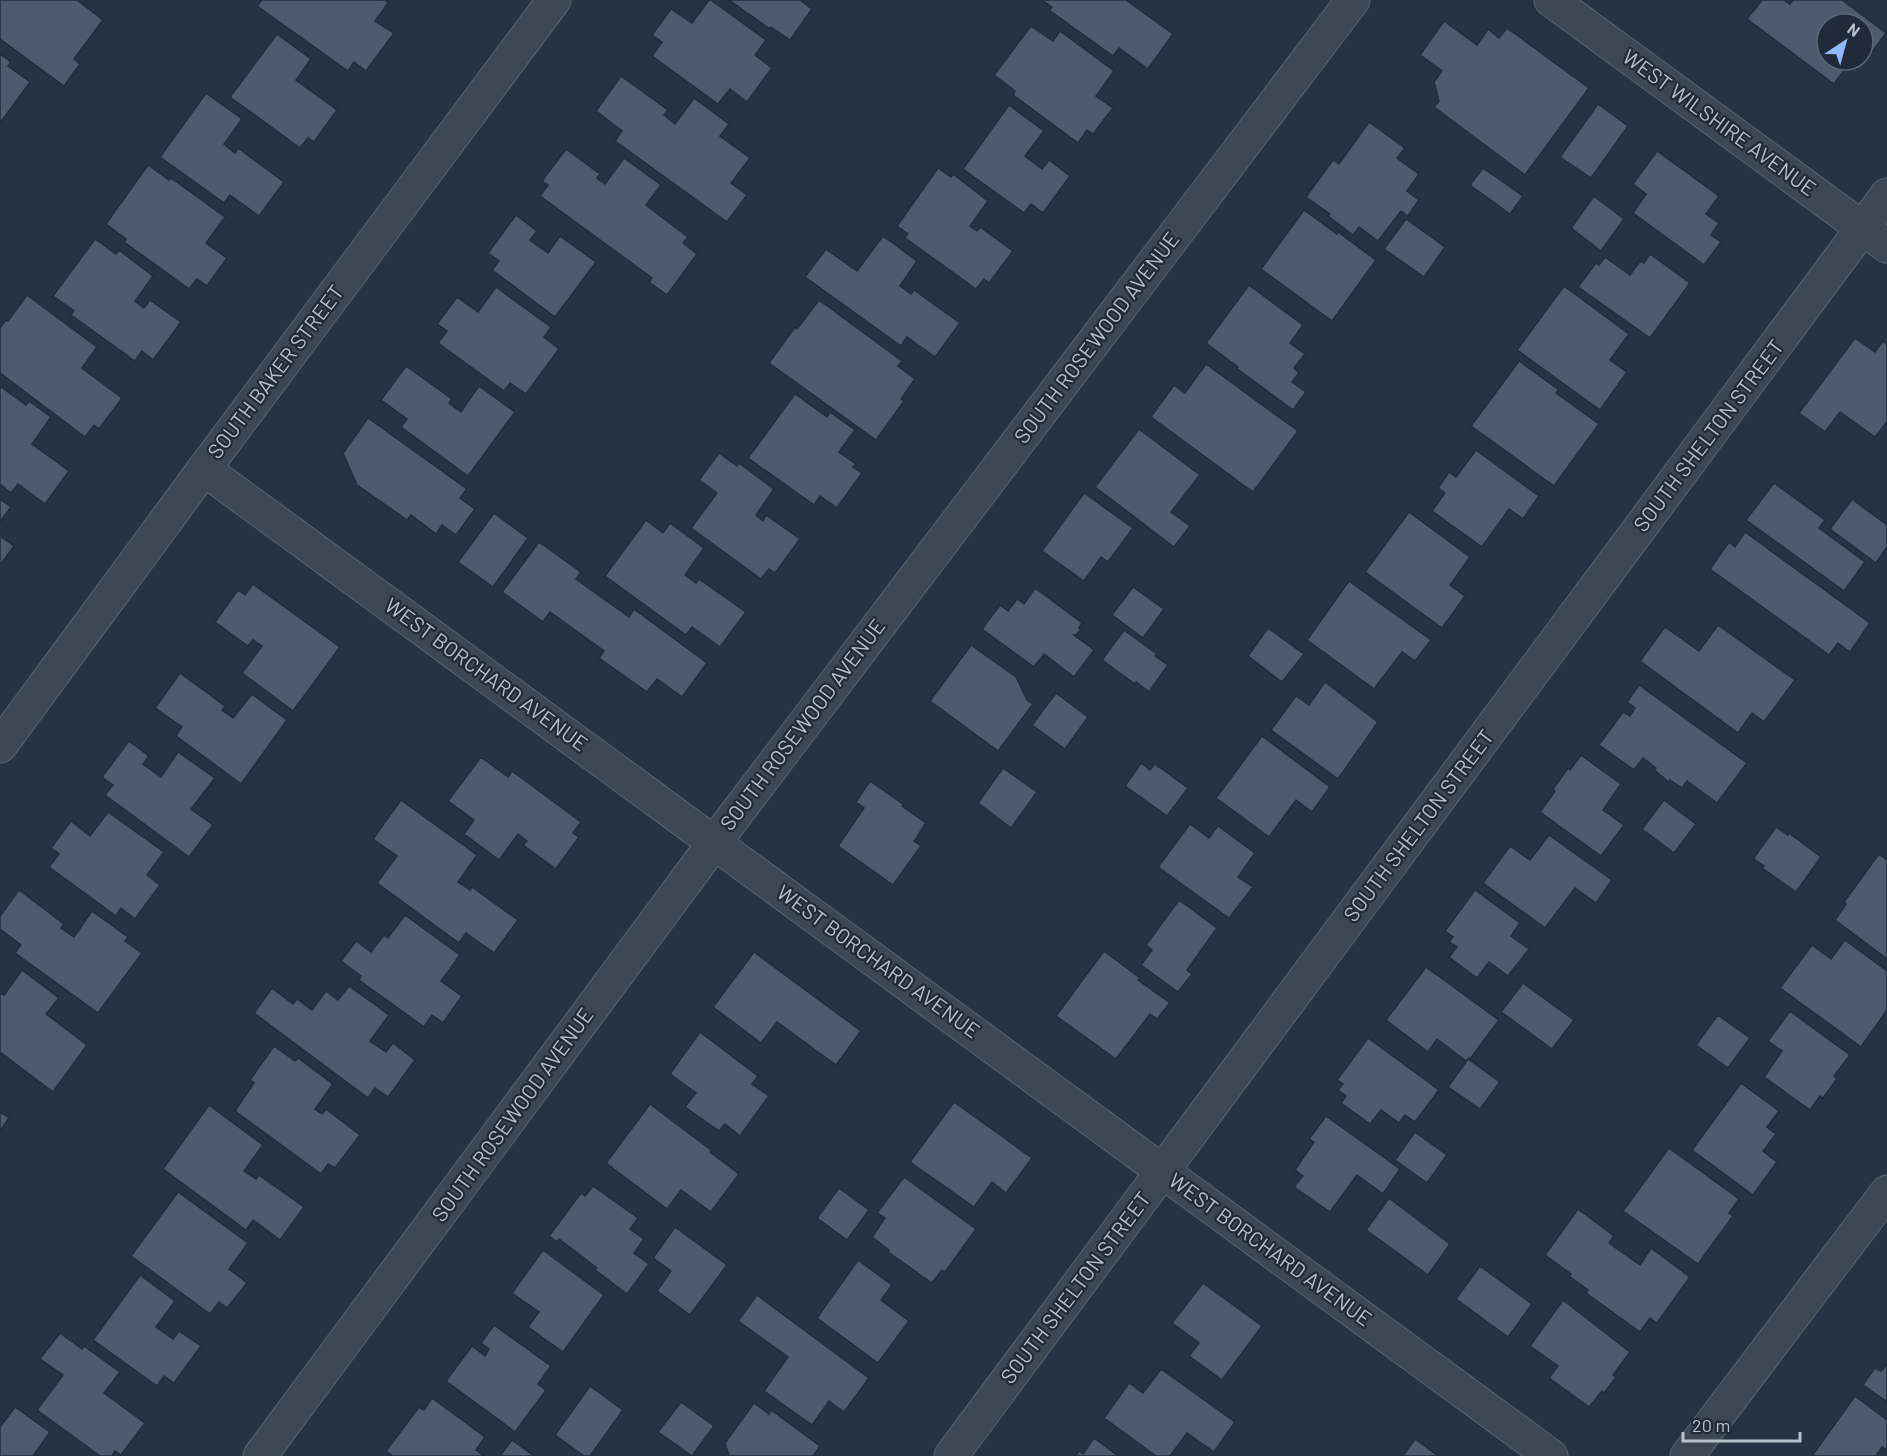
<svg xmlns="http://www.w3.org/2000/svg" width="1887" height="1456" viewBox="0 0 1887 1456" font-family="Barlow,sans-serif">
<style>
.building{fill:#4e5a6e;stroke:#222c3c;stroke-width:1.5}
.lines{fill:none;stroke-linecap:round;stroke-linejoin:round}
.minor-casing{stroke:#5a6372;stroke-width:35}
.minor{stroke:#3c4654;stroke-width:33}
.labels{text-anchor:middle;stroke-width:4.5;stroke-linejoin:round;paint-order:stroke}
.street-label{font-size:21px;fill:#b9c1ce;stroke:#202a3a}
</style>
<rect width="100%" height="100%" fill="#273345"/>
<g class="building">
<path d="M0,0h77l26,20 -29,39 6,5 -16,22 -64,-47z"/>
<path d="M262,0h123l3,3 -13,18 19,12 -28,38 -12,-9 -6,9 -91,-65z"/>
<path d="M709,0h2l55,40 -11,15 17,13 -25,34 -17,-13 -12,15 -66,-48 10,-14 -10,-7 19,-26 21,14z"/>
<path d="M729,0h71l12,9 -22,31 -19,-13 -1,2z"/>
<path d="M1042,0h84l47,34 -25,35 -29,-21 -6,8 -64,-46 3,-3z"/>
<path d="M1762,0h22l6,4 3,-4h49l44,33 -22,30 -5,-3h4v-36h-36v36h24l-17,24 -87,-65z"/>
<path d="M1444,21l33,24 11,-16 11,9 8,-10 82,60 -64,87 -91,-68 5,-6 -5,-19 8,-11 -22,-16z"/>
<path d="M1031,26l22,15 7,-10 54,40 -18,25 17,12 -20,26 -6,-4 -9,13 -65,-48 2,-4 -21,-16z"/>
<path d="M277,34l34,25 -15,21 41,30 -23,32 -6,-4 -8,10 -70,-51z"/>
<path d="M0,54l11,8 -3,4 22,16 -30,41z"/>
<path d="M621,76l47,34 -4,5 11,9 19,-26 35,26 -9,12 30,22 -19,25 16,12 -20,27 -112,-81 7,-10 -26,-20z"/>
<path d="M206,93l36,26 -18,25 11,9 3,-5 46,34 -25,34 -29,-21 -6,8 -64,-46z"/>
<path d="M1598,104l30,22 -37,52 -31,-21z"/>
<path d="M1009,105l35,26 -19,25 17,13 7,-9 21,16 -27,37 -12,-9 -7,9 -61,-44z"/>
<path d="M1369,122l36,26 -8,10 22,16 -12,17 12,9 -11,16 -7,-5 -23,30 -19,-14 -6,8 -25,-19 2,-2 -24,-17 27,-37 6,4z"/>
<path d="M566,149l34,25 -3,4 8,6 19,-26 37,27 -15,20 42,32 -5,6 14,11 -30,41 -18,-13 3,-4 -112,-82 8,-11 -6,-4z"/>
<path d="M1657,151l62,45 -13,18 13,9 -8,12 10,7 -17,23 -71,-52 13,-19 -13,-10z"/>
<path d="M148,165l21,15 2,-2 54,39 -19,26 21,15 -20,28 -10,-7 -8,10 -65,-47 2,-3 -20,-15z"/>
<path d="M938,168l13,9 2,-3 35,27 -18,25 7,5 3,-4 33,24 -24,32 -5,-4 -8,10 -71,-51 3,-4 -11,-8z"/>
<path d="M1483,168l40,28 -13,18 -40,-29z"/>
<path d="M1594,196l30,23 -23,32 -30,-23z"/>
<path d="M1304,210l33,24 1,-2 38,28 -44,61 -71,-52z"/>
<path d="M516,215l21,16 -7,9 18,13 12,-17 36,26 -41,55 -63,-47 7,-9 -11,-8z"/>
<path d="M1406,219l39,28 -21,30 -40,-28z"/>
<path d="M883,236l34,25 -17,25 11,8 3,-4 46,33 -25,34 -28,-20 -6,9 -96,-69 21,-28 31,22z"/>
<path d="M95,239l21,15 3,-4 34,26 -18,25 9,7 6,-8 31,22 -28,38 -11,-9 -7,10 -64,-46 3,-4 -21,-15z"/>
<path d="M1650,254l40,29 -40,55 -72,-51 18,-24 3,2 6,-8 25,18 10,-14 4,2z"/>
<path d="M1249,285l54,40 -13,18 15,11 -11,14 5,5 -7,9 14,10 -13,18 -57,-42 2,-1 -32,-24z"/>
<path d="M1564,286l65,48 -19,26 17,12 -27,38 -83,-60z"/>
<path d="M496,287l55,40 -7,10 15,12 -33,45 -16,-11 -6,8 -66,-48 9,-12 -10,-7 20,-27 21,15z"/>
<path d="M27,295l70,52 -15,21 40,30 -23,31 -5,-4 -9,12 -85,-64v-45l6,-8 2,1z"/>
<path d="M819,300l83,61 -4,5 17,13 -14,20 3,2 -28,39 -107,-77 26,-36 2,2z"/>
<path d="M1855,338l20,14 8,-11 4,3v78l-12,15 -35,-25 -15,20 -26,-19z"/>
<path d="M1519,361l40,29 -3,3 43,31 -45,62 -83,-60z"/>
<path d="M1206,364l92,67 -45,61 -102,-75 23,-32 11,8z"/>
<path d="M406,366l46,33 -3,4 12,9 18,-26 36,26 -47,64 -67,-49 6,-8 -26,-19z"/>
<path d="M0,386l26,19 3,-4 22,16 -19,27 37,27 -24,33 -27,-20 -7,9 -11,-9z"/>
<path d="M795,394l32,23 3,-5 25,18 -16,22 17,12 -3,3 9,6 -25,35 -17,-12 -6,9 -66,-47z"/>
<path d="M368,418l99,71 -7,9 15,11 -19,26 -14,-10 -6,9 -25,-19 -4,5 -50,-35 -14,-32z"/>
<path d="M1139,429l61,46 -29,37 19,14 -16,21 -79,-60z"/>
<path d="M1476,450l63,46 -16,23 -14,-10 -27,38 -50,-36 13,-18 -7,-5 11,-16 7,5z"/>
<path d="M719,453l18,13 2,-3 35,26 -18,26 7,6 3,-6 34,24 -25,34 -6,-4 -8,10 -70,-51 26,-35 -18,-13z"/>
<path d="M1774,483l51,37 -6,8 46,34 -21,29 -98,-71z"/>
<path d="M1084,493l49,35 -25,34 -7,-5 -17,24 -42,-30z"/>
<path d="M0,499l11,8 -11,15z"/>
<path d="M1852,499l35,26v22l-11,16 -46,-34z"/>
<path d="M1409,512l61,45 -20,28 15,11 -23,32 -77,-56z"/>
<path d="M494,513l34,25 -35,49 -35,-25z"/>
<path d="M646,520l17,13 7,-10 34,25 -19,27 11,8 3,-4 47,33 -26,35 -28,-20 -6,8 -81,-59z"/>
<path d="M1745,532l125,91 -20,29 -12,-9 -9,12 -119,-86 19,-27 6,5z"/>
<path d="M0,536l14,10 -14,19z"/>
<path d="M539,542l42,30 -5,7 53,38 5,-8 73,54 -25,34 -25,-18 -10,13 -48,-34 5,-7 -54,-39 -7,10 -41,-30z"/>
<path d="M1349,581l82,59 -16,21 -13,-9 -28,37 -67,-49z"/>
<path d="M253,584l87,63 -47,64 -51,-38 20,-27 -9,-6 -5,6 -33,-24 23,-32 7,5z"/>
<path d="M1133,587l31,22 -21,29 -31,-23z"/>
<path d="M1035,588l47,35 -3,5 2,1 -5,6h-2l20,15 -20,27 -30,-23 -10,13 -52,-38 18,-24 8,6 9,-12 7,5z"/>
<path d="M1718,625l77,55 -31,42 -12,-9 -14,20 -98,-72 25,-34 34,24z"/>
<path d="M1268,628l36,26 -22,28 -34,-26z"/>
<path d="M1124,630l33,24 -2,2 13,9 -19,27 -13,-10 -1,2 -33,-24z"/>
<path d="M971,645l45,32 11,23 6,4 -35,47 -68,-50z"/>
<path d="M180,673l45,33 -3,4 11,8 19,-24 35,26 -46,64 -65,-48 6,-9 -27,-19z"/>
<path d="M1325,682l53,40 -40,57 -67,-49 25,-34 13,9z"/>
<path d="M1639,685l108,78 -30,40 -30,-22 -5,7 -12,-8 -1,2 -15,-12 2,-2 -13,-10 -9,12 -35,-25 24,-33 7,4 5,-8 -8,-6z"/>
<path d="M1056,693l32,24 -23,32 -33,-24z"/>
<path d="M1262,736l68,51 -18,25 -16,-12 -27,37 -53,-39z"/>
<path d="M129,741l20,15 -6,8 18,13 17,-25 37,26 -24,31 22,16 -24,32 -84,-62 8,-10 -11,-8z"/>
<path d="M1581,755l40,29 -18,26 21,15 -23,31 -61,-44 15,-21 -2,-2 15,-21 2,2z"/>
<path d="M481,757l27,20 4,-6 69,51 -8,11 6,4 -23,32 -33,-24 4,-4 -9,-7 -19,26 -35,-26 10,-14 -26,-19z"/>
<path d="M1141,763l9,7 5,-6 33,24 -21,28 -42,-30z"/>
<path d="M1003,768l34,24 -26,36 -33,-25z"/>
<path d="M870,781l33,23 -1,2 24,17 -12,18 7,5 -28,39 -55,-39 26,-38 -8,-6z"/>
<path d="M401,800l76,55 -19,27 12,8 2,-3 46,33 -24,33 -28,-20 -7,10 -82,-60 20,-27 -24,-17z"/>
<path d="M1664,800l32,24 -22,29 -32,-24z"/>
<path d="M108,812l56,40 -17,23 13,10 -25,34 -14,-11 -5,8 -67,-49 10,-13 -8,-6 20,-27 19,15z"/>
<path d="M1190,824l19,14 9,-12 37,27 -17,24 15,10 -24,31 -71,-51z"/>
<path d="M1776,827l12,8 1,-2 32,24 -25,35 -34,-24 2,-2 -11,-7z"/>
<path d="M1549,835l63,45 -16,23 -21,-15 -30,40 -62,-45 27,-37 20,14z"/>
<path d="M1879,854l8,6v99l-52,-39 11,-16 -2,-2z"/>
<path d="M19,890l45,34 -3,4 13,9 18,-26 36,26 -3,4 17,12 -44,60 -83,-60 6,-8 -21,-16v-13z"/>
<path d="M1475,890l45,33 -9,13 18,13 -21,27 -19,-14 -12,16 -28,-21 8,-10 -8,-5 4,-5 -8,-6z"/>
<path d="M1179,900l38,28 -30,42 5,4 -14,18 -37,-27 11,-15 -6,-5z"/>
<path d="M405,915l55,40 -19,26 21,15 -19,27 -11,-8 -8,12 -65,-47 2,-4 -20,-15 15,-20 15,11 13,-17 4,3z"/>
<path d="M1845,940l42,31v39l-26,37 -81,-59 32,-43 19,14z"/>
<path d="M1104,951l36,27 -2,2 32,23 -13,16 -7,-5 -34,45 -60,-43z"/>
<path d="M754,952l107,79 -25,34 -59,-43 -16,21 -48,-36z"/>
<path d="M1426,967l73,53 -29,39 -1,-1 -3,3 -29,-22 -9,13 -42,-32z"/>
<path d="M22,970l37,28 -13,16 41,31 -34,47 -53,-40v-59l4,2z"/>
<path d="M1523,983l51,37 -22,29 -51,-37z"/>
<path d="M349,986l40,29 -19,26 16,11 7,-9 22,17 -27,37 -13,-9 -7,10 -114,-85 18,-25 21,16 4,-5 15,11 14,-19 12,9z"/>
<path d="M1790,1011l60,44 -16,21 3,3 -14,19 -3,-2 -10,14 -46,-33 18,-26 -14,-10z"/>
<path d="M1718,1015l32,23 -22,30 -32,-23z"/>
<path d="M700,1032l58,44 -6,8 17,12 -29,40 -15,-12 -6,7 -34,-24 11,-14 -26,-19z"/>
<path d="M1368,1038l71,52 -24,32 -10,-7 -6,8 -18,-13 -11,14 -29,-21 5,-7 -8,-6 5,-6 -6,-4z"/>
<path d="M274,1046l21,15 3,-3 35,26 -18,25 7,5 4,-5 34,26 -25,33 -7,-4 -7,10 -86,-63 19,-28 -4,-3z"/>
<path d="M1468,1059l32,23 -20,27 -32,-22z"/>
<path d="M1741,1083l38,28 -12,16 9,7 -13,17 14,11 -24,33 -61,-45z"/>
<path d="M954,1102l78,56 -26,35 -14,-11 -18,25 -64,-45z"/>
<path d="M650,1104l61,46 -1,2 29,22 -28,38 -30,-22 -14,19 -61,-46z"/>
<path d="M209,1105l54,40 -19,26 12,8 3,-4 45,32 -24,33 -27,-20 -7,10 -83,-61z"/>
<path d="M0,1112l9,6 -9,13z"/>
<path d="M1326,1116l74,53 -17,25 -26,-19 -27,37 -36,-25 9,-11 -8,-6 19,-28 -5,-3z"/>
<path d="M1415,1132l32,23 -20,28 -32,-23z"/>
<path d="M1669,1148l70,51 -10,14 4,3 -35,48 -75,-53z"/>
<path d="M904,1177l72,52 -31,43 -3,-2 -10,13 -44,-31 1,-2 -17,-13 13,-19 -8,-5z"/>
<path d="M593,1186l45,32 -8,11 14,10 -10,14 15,11 -22,30 -32,-24 2,-2 -38,-29 -2,3 -8,-6 32,-43 4,3z"/>
<path d="M839,1188l30,22 -22,30 -30,-22z"/>
<path d="M178,1192l70,51 -19,26 18,14 -20,25 -8,-6 -9,12 -79,-58z"/>
<path d="M1389,1198l61,46 -22,31 -62,-45z"/>
<path d="M1578,1209l36,27 -5,7 31,22 11,-17 39,29 -33,46 -7,-5 -10,14 -54,-39 2,-3 -19,-14 2,-2 -26,-19z"/>
<path d="M675,1227l52,38 -37,50 -33,-24 14,-20 -18,-13z"/>
<path d="M543,1250l61,45 -41,57 -35,-25 11,-15 -27,-19z"/>
<path d="M858,1260l34,25 -11,15 28,21 -31,42 -61,-45z"/>
<path d="M1480,1266l52,38 -24,33 -52,-38z"/>
<path d="M140,1275l35,26 -19,26 17,12 6,-8 22,15 -27,37 -10,-7 -7,10 -64,-46z"/>
<path d="M1203,1283l59,43 -40,54 -33,-24 10,-13 -27,-20z"/>
<path d="M757,1295l112,83 -25,34 -15,-11 -17,24 -48,-34 24,-34 -50,-36z"/>
<path d="M1563,1300l67,52 -17,23 3,2 -12,16 -2,-2 -13,16 -40,-29 9,-12 -28,-20z"/>
<path d="M494,1325l57,41 -13,18 8,6 -31,42 -69,-51 26,-35 13,10 4,-7 -8,-6z"/>
<path d="M60,1333l22,16 2,-3 36,26 -16,21 41,30 -24,32 -6,-4 -3,5h-12l-63,-46 26,-35 -23,-16z"/>
<path d="M1887,1364v38l-24,-17 12,-17 6,3z"/>
<path d="M1161,1369l74,53 -21,30 -27,-19 -17,23h-14l-52,-38 25,-35 14,10z"/>
<path d="M590,1386l33,24 -33,46h-6l-29,-21z"/>
<path d="M1855,1396l32,24v30l-5,-3 -6,9h-64z"/>
<path d="M432,1398l53,39 -9,13 8,6h-91l-7,-5 33,-44 5,3z"/>
<path d="M681,1402l33,24 -22,30 -34,-24z"/>
<path d="M754,1403l15,11 2,-4 49,36 -7,10h-84l-4,-13z"/>
<path d="M15,1407l35,25 -17,24h-33v-29z"/>
<path d="M1094,1438l24,18h-43l4,-5 4,3z"/>
<path d="M1415,1439l23,17h-35z"/>
<path d="M512,1440l22,16h-34z"/>
</g>
<g class="lines">
<defs>
<g id="minor">
<path d="M1551,0l336,246"/>
<path d="M204,469l1347,987"/>
<path d="M0,746l204,-277 350,-469"/>
<path d="M260,1456l454,-613 639,-843"/>
<path d="M951,1456l936,-1261"/>
<path d="M1687,1456l200,-264"/>
</g>
</defs>
<use href="#minor" class="minor-casing"/>
<use href="#minor" class="minor"/>
</g>
<g class="labels">
<g class="street-label">
<text transform="translate(1719 123) rotate(36)" y="7">WEST WILSHIRE AVENUE</text>
<text transform="translate(1097 338) rotate(-53)" y="7">SOUTH ROSEWOOD AVENUE</text>
<text transform="translate(276 372) rotate(-53)" y="7">SOUTH BAKER STREET</text>
<text transform="translate(1709 436) rotate(-53)" y="7">SOUTH SHELTON STREET</text>
<text transform="translate(486 675) rotate(36)" y="7">WEST BORCHARD AVENUE</text>
<text transform="translate(803 725) rotate(-53)" y="7">SOUTH ROSEWOOD AVENUE</text>
<text transform="translate(1419 826) rotate(-53)" y="7">SOUTH SHELTON STREET</text>
<text transform="translate(878 962) rotate(36)" y="7">WEST BORCHARD AVENUE</text>
<text transform="translate(513 1115) rotate(-54)" y="7">SOUTH ROSEWOOD AVENUE</text>
<text transform="translate(1270 1250) rotate(36)" y="7">WEST BORCHARD AVENUE</text>
<text transform="translate(1076 1288) rotate(-53)" y="7">SOUTH SHELTON STREET</text>
</g>
</g>
<g transform="translate(1845 42) rotate(36)"><circle r="28" fill="#202a3a" stroke="#5d6675" stroke-width="1.5"/>
<path d="M0-4.5L10 22L0 15L-10 22Z" fill="#91b9fb"/>
<text y="-9" font-size="16" font-weight="bold" text-anchor="middle" fill="#b9c1ce">N</text>
</g>
<path d="M1683 1432v9h117v-9" fill="none" stroke="#b9c1ce" stroke-width="3"/>
<text x="1692" y="1432" font-size="18" fill="#b9c1ce" stroke="#202a3a" stroke-width="4.5" paint-order="stroke">20 m</text>
</svg>
